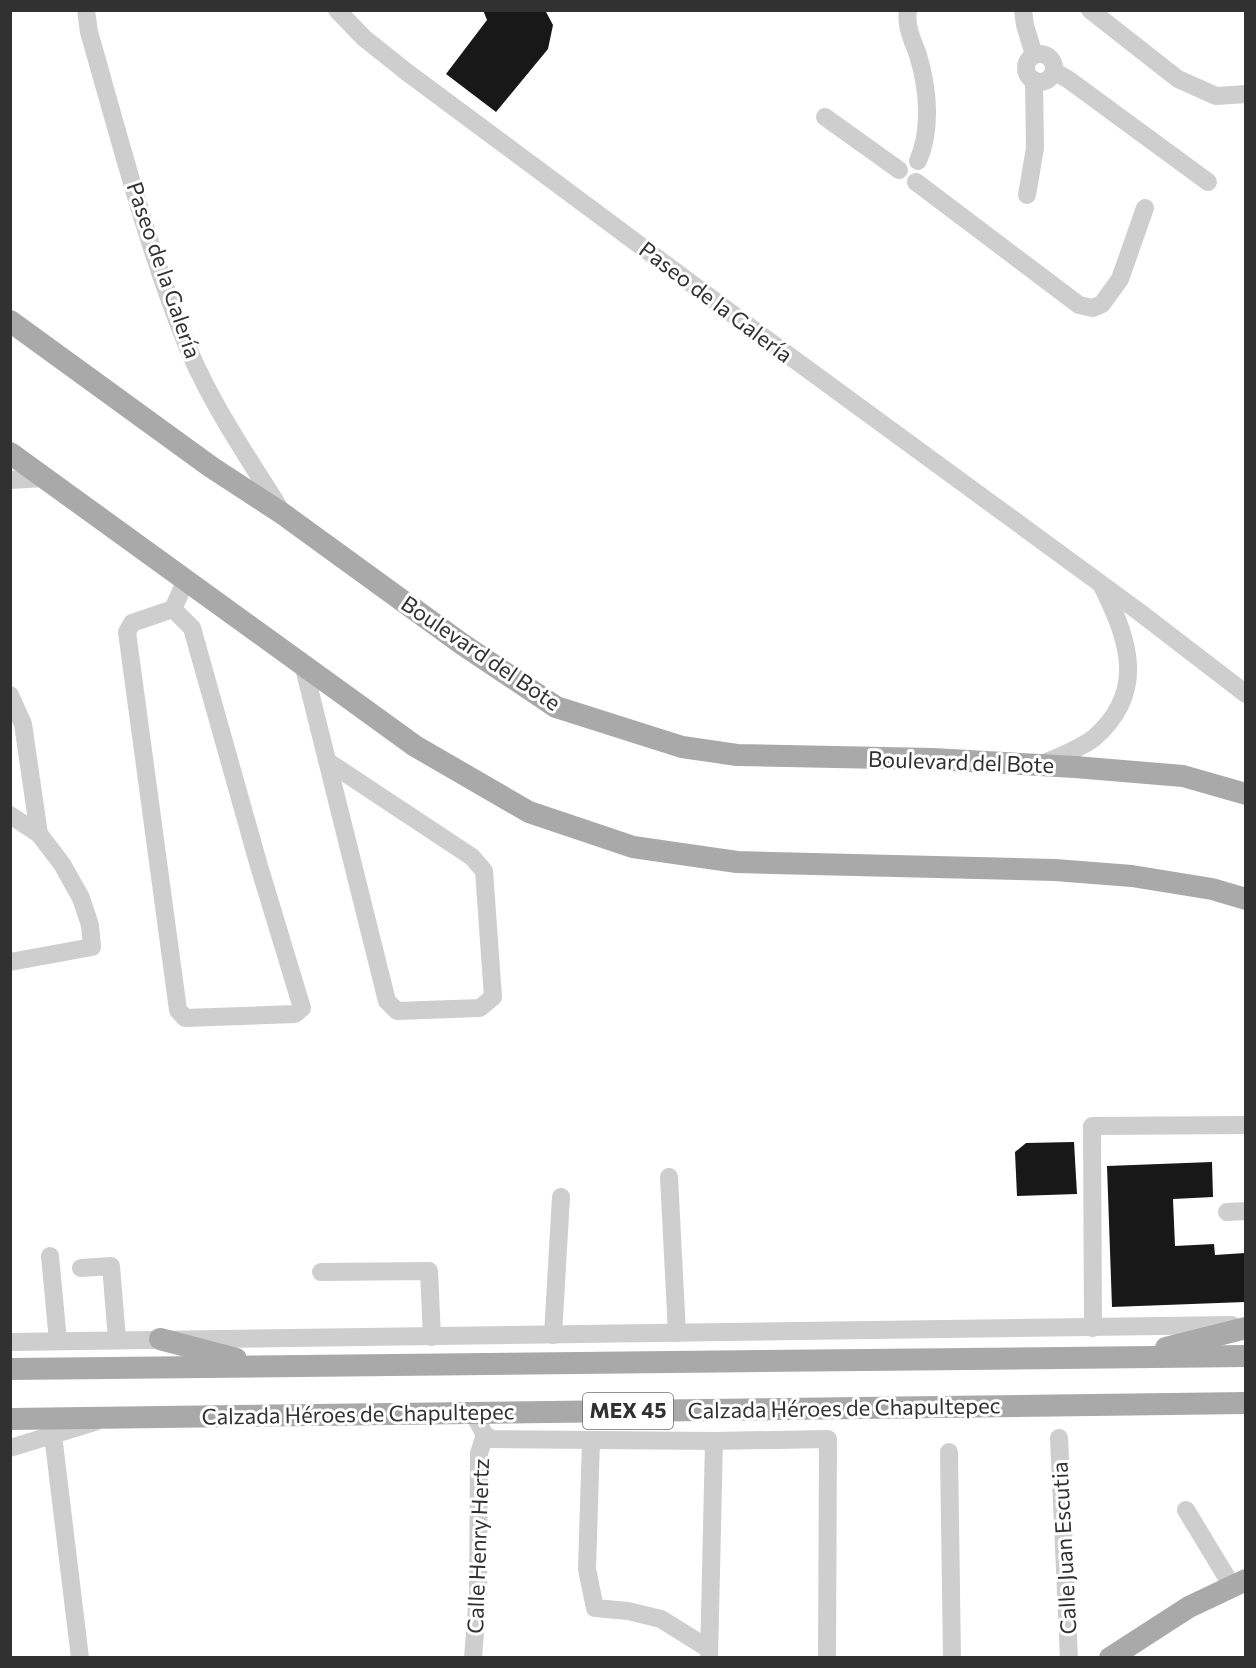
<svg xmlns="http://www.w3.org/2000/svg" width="1256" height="1668" viewBox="0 0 1256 1668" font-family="Commissioner,sans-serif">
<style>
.building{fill:#181818}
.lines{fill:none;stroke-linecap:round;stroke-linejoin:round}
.minor{stroke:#cecece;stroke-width:18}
.major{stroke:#a9a9a9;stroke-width:22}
.labels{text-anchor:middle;stroke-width:6;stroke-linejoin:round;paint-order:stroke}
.shield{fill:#fff;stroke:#6f6f6f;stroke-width:1.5}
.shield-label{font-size:21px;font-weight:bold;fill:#313131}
.street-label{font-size:22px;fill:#313131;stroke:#fff}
</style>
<rect width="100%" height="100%" fill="#fff"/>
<g class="building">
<path d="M483,10h62l8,15 -5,24 -52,63 -50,-38 41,-54z"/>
<path d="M1074,1142l3,52 -60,2 -2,-44 11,-9z"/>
<path d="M1212,1162l1,35 -40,2 2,47 39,-2 1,11 30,-2v49l-133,5 -5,-141z"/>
</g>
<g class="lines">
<g class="minor">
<path d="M86,10l3,22c29,101 55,203 93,301 24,64 64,121 100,179"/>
<path d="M337,10l27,28 44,35 350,260 380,278 108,83"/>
<path d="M908,10c-3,16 5,31 10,45 10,33 14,74 0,106"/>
<path d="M1023,10l2,15 9,30"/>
<path d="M1090,10l88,69 38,17 30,-2"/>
<circle cx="1040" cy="68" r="14"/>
<path d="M1054,71l15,9 139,102"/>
<path d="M825,117l74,53"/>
<path d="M916,182l163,123 14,3 9,-4 18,-25 25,-71"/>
<path d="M1027,195l8,-47 -1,-68"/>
<path d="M10,480l35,-2"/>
<path d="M173,609l19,19 67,238 43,142 -7,6 -110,4 -7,-8 -51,-378 5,-9 41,-14 13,-29"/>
<path d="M303,664l84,337 10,10 83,-3 13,-11 -9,-126 -12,-14 -145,-96"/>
<path d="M10,695l13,29 16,110 23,30 19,34 9,27 2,22 -82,15"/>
<path d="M1040,765c18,-8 38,-15 54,-27 53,-46 35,-98 8,-152"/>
<path d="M10,815l29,19"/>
<path d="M669,1177l8,156"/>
<path d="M1227,1212l19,-1"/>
<path d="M50,1256l8,85"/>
<path d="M81,1268l30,-2 6,73"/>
<path d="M321,1272l108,-1 3,66"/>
<path d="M1093,1328l-1,-202 154,-1"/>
<path d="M553,1335l8,-138"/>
<path d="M10,1342l1222,-17"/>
<path d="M473,1413l12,22 7,4 222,2 114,-2 -1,219"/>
<path d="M53,1435l27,223"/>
<path d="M1059,1438l10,220"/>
<path d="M591,1440l-4,129 8,39 33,3 33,8 48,30"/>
<path d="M10,1448l85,-26"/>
<path d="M949,1452l3,206"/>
<path d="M1186,1510l46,76"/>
<path d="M473,1658l5,-64 1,-141 6,-18"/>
<path d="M709,1658l5,-217"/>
</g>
<g class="major">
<path d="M10,321l201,146 72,47 179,130 94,63 126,40 55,8 196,4 142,8 108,9 63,18"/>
<path d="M10,453l405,293 114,66 104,35 104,15 318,8 77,6 80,13 34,10"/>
<path d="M160,1339l76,20"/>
<path d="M1166,1348l80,-20"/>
<path d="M10,1369l1236,-13"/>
<path d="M10,1419l1236,-16"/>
<path d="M1110,1658l79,-51 57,-27"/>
</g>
</g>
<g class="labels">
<rect class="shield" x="583" y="1393" width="90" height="36" rx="4.5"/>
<g class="shield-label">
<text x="628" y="1418">MEX 45</text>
</g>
<g class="street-label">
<text transform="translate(164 270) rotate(71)" y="8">Paseo de la Galería</text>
<text transform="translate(716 302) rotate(37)" y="8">Paseo de la Galería</text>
<text transform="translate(481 653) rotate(34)" y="8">Boulevard del Bote</text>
<text transform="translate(961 762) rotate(2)" y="8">Boulevard del Bote</text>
<text transform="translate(844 1408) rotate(-1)" y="8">Calzada Héroes de Chapultepec</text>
<text transform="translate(358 1414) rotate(-1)" y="8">Calzada Héroes de Chapultepec</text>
<text transform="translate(478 1546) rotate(-88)" y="8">Calle Henry Hertz</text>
<text transform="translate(1064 1548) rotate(-93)" y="8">Calle Juan Escutia</text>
</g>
</g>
<rect width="1256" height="1668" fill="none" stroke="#313131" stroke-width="24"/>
</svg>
